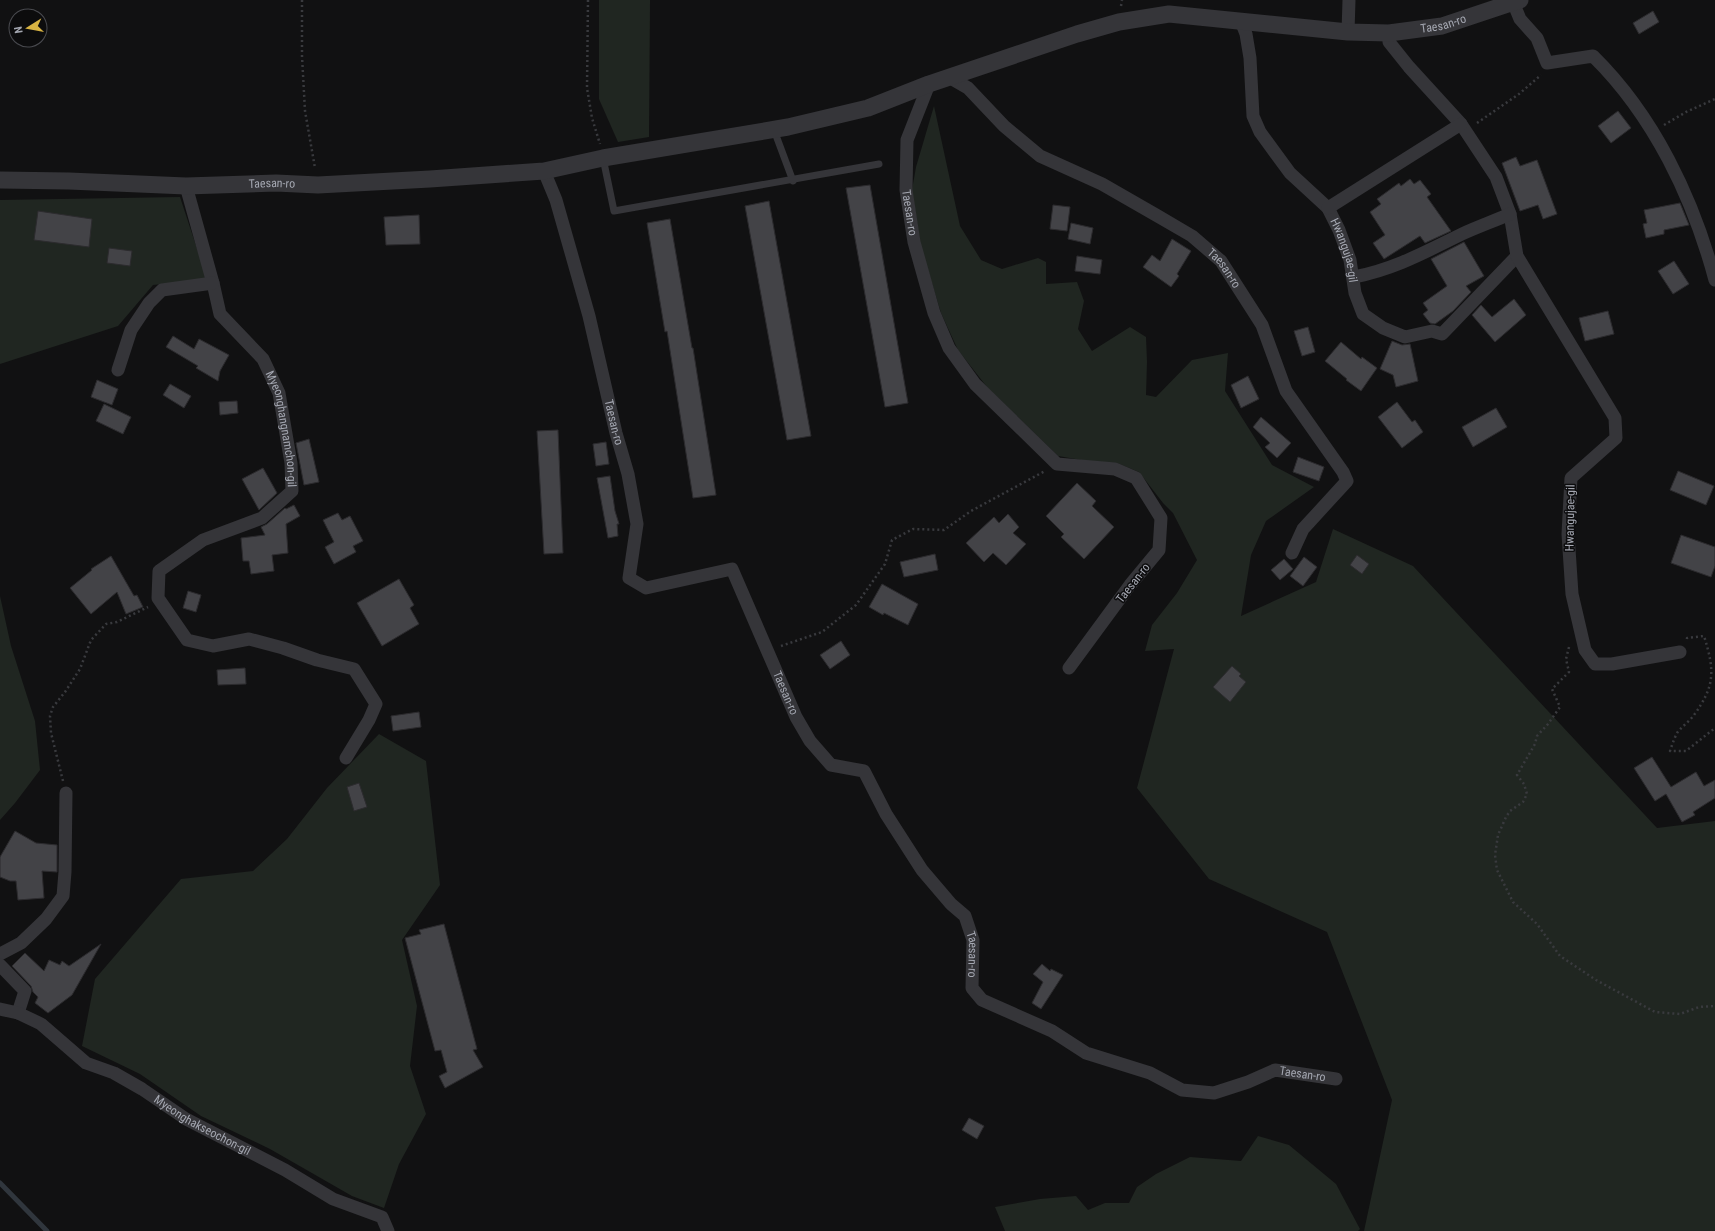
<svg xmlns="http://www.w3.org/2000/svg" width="1715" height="1231" viewBox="0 0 1715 1231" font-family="'Roboto Condensed',sans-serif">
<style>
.green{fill:#202621}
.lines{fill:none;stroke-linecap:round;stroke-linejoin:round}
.stream{stroke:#30363d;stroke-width:5}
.building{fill:#434347;stroke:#2c2b2e}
.path{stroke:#393a3e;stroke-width:2.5;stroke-dasharray:2 3;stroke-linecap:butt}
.service{stroke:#353539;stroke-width:7}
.minor{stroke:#353539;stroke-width:13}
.tertiary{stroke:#353539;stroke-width:17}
.labels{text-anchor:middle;stroke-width:3;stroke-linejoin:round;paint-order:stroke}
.street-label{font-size:12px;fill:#a4a7b1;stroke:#0c0c0d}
</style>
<rect width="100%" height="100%" fill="#111112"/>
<g class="green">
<path d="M599,0h51l-1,137 -31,5 -19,-43z"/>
<path d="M934,106l26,120 21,34 21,9 36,-11 8,4v22l31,-2 7,19 -6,28 14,22 38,-24 16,10 1,25 -1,33 10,2 36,-37 36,-7 -3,38 47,74 42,22 -48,34 -15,34 -10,61 75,-34 17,-53 80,37 244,262 58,-7v410h-351l28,-131 -65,-168 -118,-53 -72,-91 37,-139 -29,2 7,-26 25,-32 20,-33 -24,-47 -10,-10 -24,-31 -22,-9 -30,-2 -29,-5 -71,-69 -29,-37 -17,-37 -20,-66 -9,-57 4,-23z"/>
<path d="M180,197l27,82 -54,6 -35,41 -118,38v-164z"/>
<path d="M0,596l11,50 24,75 5,49 -25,33 -15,17z"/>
<path d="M379,734l47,27 14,124 -38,55 15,66 -7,60 16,48 -27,50 -15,44 -32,-12 -82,-47 -69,-33 -61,-42 -58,-28 13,-67 86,-100 72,-8 34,-32 40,-51z"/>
<path d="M1258,1136l31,9 47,39 24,45 -2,2h-353l-10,-24 45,-8 36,-3 12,14 17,-7h24l8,-16 19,-13 34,-17 51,4z"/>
</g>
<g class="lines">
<path class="stream" d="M0,1183l47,48"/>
</g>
<g class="building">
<path d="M1653,11l6,11 -20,12 -6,-11z"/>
<path d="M1618,111l13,17 -20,15 -13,-17z"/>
<path d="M1516,157l4,9 17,-6 20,54 -14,5 -5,-14 -18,6 -18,-48z"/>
<path d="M1410,179l4,5 6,-4 11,14 -4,3 24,34 -26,12 -5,-7 -36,23 -11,-16 12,-8 -15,-23 11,-8 -4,-5 22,-16 2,3z"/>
<path d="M870,185l38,218 -23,4 -39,-219z"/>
<path d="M769,201l42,235 -24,4 -42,-234z"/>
<path d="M1680,203l9,22 -25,5v4l-18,4 -3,-14 4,-1 -3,-13z"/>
<path d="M1053,205l17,2 -3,24 -17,-2z"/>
<path d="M38,211l54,8 -3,28 -55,-7z"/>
<path d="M419,215l1,29 -34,1 -2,-28z"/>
<path d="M670,219l22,129h1l23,147 -23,3 -26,-167 -2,1 -18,-109z"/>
<path d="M1071,223l22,5 -3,16 -22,-5z"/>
<path d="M1172,239l19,12 -14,23 2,2 -8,11 -28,-20 9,-12 8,6z"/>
<path d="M1464,242l20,34 -18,10 5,6 -18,19 -18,13 -5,-1 -7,-9 5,-4 -5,-7 24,-17 -16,-27z"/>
<path d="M109,248l23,3 -2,15 -23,-3z"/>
<path d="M1077,256l25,4 -2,14 -25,-3z"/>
<path d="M1674,261l15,23 -16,10 -15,-23z"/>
<path d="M1514,299l12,16 -31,27 -23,-27 9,-10 11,12z"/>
<path d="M1608,311l6,23 -29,7 -6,-23z"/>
<path d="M1308,327l7,25 -13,4 -8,-25z"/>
<path d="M173,336l21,13 5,-10 30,16 -9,16 -2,10 -22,-13 2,-2 -32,-19z"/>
<path d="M1392,341l10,4 8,-1 8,37 -22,6 -3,-12 -13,-6z"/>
<path d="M1341,342l20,17 1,-2 15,11 -16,23 -15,-11 1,-1 -22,-18z"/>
<path d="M1248,376l11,23 -18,9 -10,-23z"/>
<path d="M97,380l21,9 -6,16 -21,-8z"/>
<path d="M170,384l21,12 -7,12 -21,-13z"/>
<path d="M237,401l1,12 -18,2 -1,-13z"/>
<path d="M1397,402l15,20 3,-2 8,12 -21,16 -24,-31z"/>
<path d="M104,404l27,13 -8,17 -27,-13z"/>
<path d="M1496,408l11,19 -34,20 -11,-20z"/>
<path d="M1261,417l30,26 -14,15 -12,-11 5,-4 -17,-16z"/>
<path d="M558,430l5,123 -19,1 -7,-123z"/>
<path d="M309,439l10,43 -15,3 -8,-42z"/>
<path d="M606,442l3,22 -13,2 -3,-22z"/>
<path d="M1298,457l26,10 -5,14 -26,-9z"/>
<path d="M263,468l14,25 -18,17 -17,-31z"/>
<path d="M1678,471l36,15 -8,19 -36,-15z"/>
<path d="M610,476l5,35 4,13h-2l1,12 -10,2 -11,-60z"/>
<path d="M1077,483l19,18 -4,5 22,21 -30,32 -23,-22 3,-3 -18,-18z"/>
<path d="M294,505l6,11 -14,8 2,29 -16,2 2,16 -23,3 -2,-13h-6l-2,-23 24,-3 -4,-8 6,-3 18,-16 1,1z"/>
<path d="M338,513l4,7 8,-4 13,25 -10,5 3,6 -22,12 -9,-17 9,-5 -11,-22z"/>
<path d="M1008,514l11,13 -6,6 13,11 -20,21 -13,-12 -9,9 -18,-19 28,-26 5,6z"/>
<path d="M1681,535l34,12v19l-4,11 -40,-14z"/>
<path d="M935,554l3,16 -34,7 -4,-15z"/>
<path d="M1357,555l12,9 -7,10 -12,-9z"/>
<path d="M111,556l23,40 3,-1 6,12 -17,7 -9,-22 -26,22 -21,-26 22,-18 -1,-1z"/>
<path d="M1304,557l13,10 -14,19 -13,-10z"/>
<path d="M1284,559l9,10 -13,11 -9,-10z"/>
<path d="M399,579l15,26 -4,3 9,16 -37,22 -25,-43z"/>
<path d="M882,584l36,20 -10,21 -24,-12 -1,2 -14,-8z"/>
<path d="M188,591l13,4 -5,17 -13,-4z"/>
<path d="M841,641l9,14 -20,14 -10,-14z"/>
<path d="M1232,666l9,8 -2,2 7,6 -16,20 -17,-15z"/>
<path d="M245,668l1,16 -28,1 -1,-15z"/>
<path d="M419,712l2,15 -28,4 -2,-15z"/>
<path d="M1652,757l19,30 25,-15 8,14 11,-6v18l-22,14 2,3 -13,7 -16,-28 -11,7 -21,-33z"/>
<path d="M359,783l8,24 -13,4 -7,-24z"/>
<path d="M15,831l21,12 21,2v27l-15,-1 2,27 -26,2 -2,-19h-6l-10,-4v-20z"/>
<path d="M444,924l33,125 -4,1 10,17 -38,21 -6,-12 8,-4 -6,-22 -6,1 -30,-113 16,-4 -2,-4z"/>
<path d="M101,944l-29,51 -24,18 -13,-10 3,-6 -5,-5 -2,-6 -19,-20 13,-13 19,18 5,-11 11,5 2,-4 7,5z"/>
<path d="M1042,964l8,7 1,-2 12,6 -22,34 -9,-6 11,-21 -10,-8z"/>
<path d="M969,1118l15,8 -7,13 -15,-9z"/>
</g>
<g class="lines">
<g class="path">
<path d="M302,0v56l3,55 10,57"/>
<path d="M588,0l-1,88 5,30 8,26"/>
<path d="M1121,6l1,-6"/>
<path d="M1477,123l42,-29 22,-19"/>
<path d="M1664,125l22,-13 29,-13"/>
<path d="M1687,639v-1l17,-2c11,35 11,50 -10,79 -5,7 -13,12 -17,18 -3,6 -5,12 -7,18h16l29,-23"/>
<path d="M781,646l41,-14 34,-27 29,-41 7,-24 21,-11 31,1 27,-19 74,-40"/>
<path d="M1569,647l-3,12 3,13 -17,17 8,18 -12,17 -11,12 -2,8 -18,31 7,9 3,10 -4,8 -13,9 -4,6 -8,18 -3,20 2,15 16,32 24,22 23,32 36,24 59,32 25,2 19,-7 16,-1"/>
<path d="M63,781l-12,-48 -1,-17 3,-9 12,-15 15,-23 11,-29 15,-16 11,-2 31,-15"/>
</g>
<g class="service">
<path d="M774,130l19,51"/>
<path d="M603,158l11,53 265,-47"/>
</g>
<g class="minor">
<path d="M1513,2l7,17 17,19 10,25 46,-7c61,60 100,142 122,224"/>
<path id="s1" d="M1241,21l5,13 4,24 3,58 7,16 30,41 38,35 11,22 11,30 5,33 8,21 20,14 22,9 27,-6 10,3 75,-78"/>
<path d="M1348,32l1,-32"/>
<path d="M1389,33v9l20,25 52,57 35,53 14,37 7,42 98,162 1,20 -45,40 -3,56 4,60 13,56 10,14h17l68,-12"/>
<path id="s2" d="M949,77l19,11 36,38 36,30 62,28 54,31 36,21 29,25 41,64 24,66 57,81 4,9 -44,48 -11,24"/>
<path id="s3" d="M929,84l-22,56 -1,50 8,52 20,71 15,35 26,36 82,80 58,5 21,9 25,40 -2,32 -29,35 -61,83"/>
<path id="s4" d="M544,171l12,29 16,56 17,60 27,117 12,41 9,50 -8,54 17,10 86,-19 64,148 14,24 21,24 33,6 22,43 36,56 29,34 14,12 8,24 -1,48 10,12 70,31 34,22 64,20 32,17 32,3 34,-11 27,-12 61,9"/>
<path id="s5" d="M186,186l27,97 7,31 43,45 16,34 12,70 1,28 -30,27 -59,22 -44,31 -1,27 29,42 26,6 36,-7 34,9 34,12 37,9 22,35 -7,16 -23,38"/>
<path d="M1328,208l133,-84"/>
<path d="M1354,277c41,-8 71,-25 108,-43 15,-7 32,-13 48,-20"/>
<path d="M118,370l13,-40 18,-27 13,-13 51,-7"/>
<path d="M0,954l21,-11 25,-24 17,-23 2,-24 1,-79"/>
<path d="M0,965l25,26 -7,22"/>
<path id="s6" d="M0,1009l18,4 23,11 45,39 28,10 28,16 44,30 99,51 48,29 49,18 6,14"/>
</g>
<path class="tertiary" id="s7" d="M0,180l69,1 117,5 90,-3 42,2 112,-6 114,-8 59,-13 185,-31 80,-19 61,-24 148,-50 42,-12 50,-8 179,18 41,1 53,-7 78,-26"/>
</g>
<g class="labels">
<g class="street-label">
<text dy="4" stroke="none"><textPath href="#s7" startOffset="1467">Taesan-ro</textPath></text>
<text dy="4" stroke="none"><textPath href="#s7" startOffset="272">Taesan-ro</textPath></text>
<text dy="4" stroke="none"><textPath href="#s3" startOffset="133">Taesan-ro</textPath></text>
<text dy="4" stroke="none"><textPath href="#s1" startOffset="262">Hwangujae-gil</textPath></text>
<text dy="4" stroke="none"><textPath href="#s2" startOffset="339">Taesan-ro</textPath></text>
<text dy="4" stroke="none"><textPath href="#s4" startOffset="261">Taesan-ro</textPath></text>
<text dy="4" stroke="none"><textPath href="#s5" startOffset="268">Myeonghangnamchon-gil</textPath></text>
<text transform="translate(1570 518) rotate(-89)" y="4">Hwangujae-gil</text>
<text transform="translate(1133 583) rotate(-52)" y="4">Taesan-ro</text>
<text dy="4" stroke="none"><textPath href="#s4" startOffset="663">Taesan-ro</textPath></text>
<text dy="4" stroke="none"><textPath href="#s4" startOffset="1000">Taesan-ro</textPath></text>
<text dy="4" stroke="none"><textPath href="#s4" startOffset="1395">Taesan-ro</textPath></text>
<text dy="4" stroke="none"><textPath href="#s6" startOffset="236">Myeonghakseochon-gil</textPath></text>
</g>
</g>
<g transform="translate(28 28) rotate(259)"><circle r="19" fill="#0c0c0d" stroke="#494a4f"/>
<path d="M0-3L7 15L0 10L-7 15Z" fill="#d9b443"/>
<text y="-6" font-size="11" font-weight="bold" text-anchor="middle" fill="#a4a7b1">N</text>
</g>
</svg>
